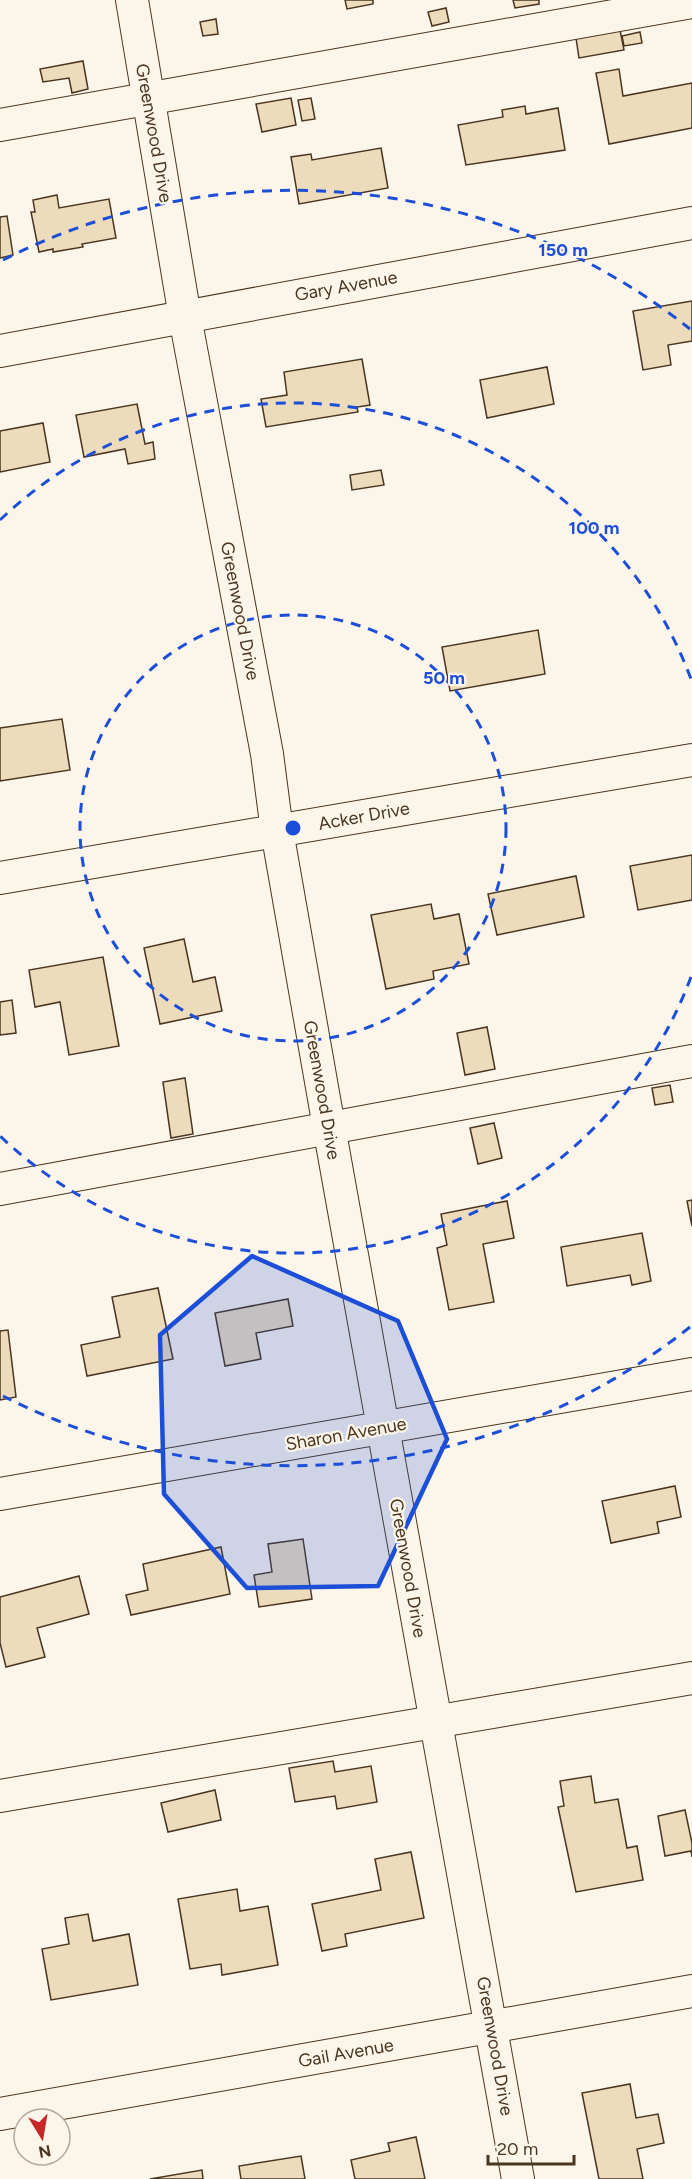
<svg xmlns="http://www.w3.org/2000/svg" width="692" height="2179" viewBox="0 0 692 2179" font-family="Figtree,sans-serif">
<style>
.building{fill:#ecdcbc;stroke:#4a3520;stroke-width:1.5}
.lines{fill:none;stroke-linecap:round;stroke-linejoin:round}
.minor-casing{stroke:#4a3520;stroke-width:34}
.minor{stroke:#fbf6e9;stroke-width:32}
.marked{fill:#1d4ed8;fill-opacity:0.2;stroke:#1d4ed8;stroke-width:4.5;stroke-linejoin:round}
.ring{fill:none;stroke:#1d4ed8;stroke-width:3;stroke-dasharray:10 8}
.labels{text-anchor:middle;stroke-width:4.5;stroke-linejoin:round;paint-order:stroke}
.street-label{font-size:18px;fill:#4a3520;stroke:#fbf6e9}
.centre{fill:#1d4ed8;stroke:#fbf6e9;stroke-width:3}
.ring-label{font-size:18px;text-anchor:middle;font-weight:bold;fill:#1d4ed8;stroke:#fbf6e9;stroke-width:4.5;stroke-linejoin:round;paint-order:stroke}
</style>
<rect width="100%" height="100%" fill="#fbf6e9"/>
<g class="building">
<path d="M345,0h28v4l-26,5z"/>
<path d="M513,0h26v4l-24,4z"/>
<path d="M446,8l3,14 -17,4 -4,-14z"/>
<path d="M216,19l2,15 -15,2 -3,-14z"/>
<path d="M620,30l4,20 -45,8 -3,-20z"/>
<path d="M640,32l2,11 -18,3 -2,-10z"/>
<path d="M83,61l5,28 -16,4 -3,-15 -26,4 -3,-13z"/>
<path d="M619,69l4,27 69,-13v45l-83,16 -13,-71z"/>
<path d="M291,98l5,27 -34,7 -6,-28z"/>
<path d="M311,98l4,21 -13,2 -4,-21z"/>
<path d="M525,106l1,8 32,-6 7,42 -99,15 -8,-40 45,-8 -1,-7z"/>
<path d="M381,148l7,40 -89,16 -8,-47 20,-3 1,6z"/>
<path d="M57,195l2,13 50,-9 7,39 -34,6 1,3 -30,5v-3l-14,3 -8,-40h4l-2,-12z"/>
<path d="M7,216l6,39 -13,3v-41z"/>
<path d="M692,301v40l-24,4 3,20 -28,5 -10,-59z"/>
<path d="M362,359l8,46 -13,2 1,5 -92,15 -5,-28 26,-4 -3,-23z"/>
<path d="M547,367l7,37 -67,14 -7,-38z"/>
<path d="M137,404l8,40 8,-2 2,17 -27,5 -3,-15 -41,8 -8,-42z"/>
<path d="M43,423l7,39 -50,10v-41z"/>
<path d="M381,470l3,15 -32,5 -2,-15z"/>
<path d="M538,630l7,44 -95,17 -8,-44z"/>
<path d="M62,719l8,51 -70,11v-53z"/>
<path d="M692,855v45l-54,10 -8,-44z"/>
<path d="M576,876l8,41 -87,18 -9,-41z"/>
<path d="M431,904l3,15 25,-5 10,50 -36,7 1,8 -48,10 -15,-74z"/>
<path d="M184,939l9,43 22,-5 7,34 -62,13 -16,-76z"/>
<path d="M103,957l16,89 -50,9 -9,-53 -25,5 -6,-37z"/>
<path d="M12,1000l4,33 -16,2v-33z"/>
<path d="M487,1027l8,42 -30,6 -8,-42z"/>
<path d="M185,1078l8,56 -22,4 -8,-56z"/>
<path d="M670,1085l3,17 -18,3 -3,-17z"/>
<path d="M494,1123l8,35 -24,6 -8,-36z"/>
<path d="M692,1200v26l-5,-25z"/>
<path d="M507,1201l7,37 -31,6 11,58 -45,8 -12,-62 10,-3 -6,-31z"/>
<path d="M642,1233l9,48 -19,4 -2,-10 -63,11 -6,-39z"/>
<path d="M158,1288l15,71 -86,17 -6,-31 39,-8 -8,-40z"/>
<path d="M288,1299l5,27 -37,7 5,26 -36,7 -10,-53z"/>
<path d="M8,1330l8,67 -16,3v-69z"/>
<path d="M675,1486l6,31 -24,5 2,11 -48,10 -9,-42z"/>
<path d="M303,1539l9,60 -53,8 -5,-32 18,-3 -4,-28z"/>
<path d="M221,1547l9,47 -99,21 -5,-20 22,-5 -5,-26z"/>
<path d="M79,1576l10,38 -52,14 8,29 -39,10 -6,-24v-46z"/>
<path d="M333,1761l2,11 36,-6 6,36 -40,7 -2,-13 -40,6 -6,-34z"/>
<path d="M591,1776l4,27 23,-4 9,49 10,-2 6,34 -67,12 -18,-85 6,-1 -4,-25z"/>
<path d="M215,1790l6,30 -53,12 -7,-29z"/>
<path d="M685,1810l7,33v14l-1,-6 -26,5 -7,-40z"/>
<path d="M411,1852l13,66 -79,16 2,12 -25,5 -10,-47 69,-14 -6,-31z"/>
<path d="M237,1889l3,22 28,-5 10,59 -56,10 -1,-11 -31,5 -12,-70z"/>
<path d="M88,1914l5,27 36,-7 9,51 -87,15 -9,-51 27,-5 -4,-26z"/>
<path d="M630,2084l6,34 22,-4 6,29 -27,6 6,30h-44l-17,-86z"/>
<path d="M416,2137l9,42h-70l-4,-19 39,-9 -2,-8z"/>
<path d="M301,2156l4,23h-64l-2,-13z"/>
<path d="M202,2170l1,9h-53z"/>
</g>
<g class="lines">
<defs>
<g id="minor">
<path d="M132,0l53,317 82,437 10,77 52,296 189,1052"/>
<path d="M0,125l692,-123"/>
<path d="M0,351l692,-128"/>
<path d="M0,878l692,-118"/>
<path d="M0,1189l692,-128"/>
<path d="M0,1494l692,-120"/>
<path d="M0,1796l692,-118"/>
<path d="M0,2114l692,-123"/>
</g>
</defs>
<use href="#minor" class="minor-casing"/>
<use href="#minor" class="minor"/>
</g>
<path class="marked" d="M252,1256l146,65 49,118 -69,147 -131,2 -83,-94 -4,-159z"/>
<g class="ring">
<circle cx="293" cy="828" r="213"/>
<path d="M691 977A425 425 0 0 1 0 1136M0 520A425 425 0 0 1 691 679"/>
<path d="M690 1327A638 638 0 0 1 3 1396M3 260A638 638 0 0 1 690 329"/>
</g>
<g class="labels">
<g class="street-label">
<text transform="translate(154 133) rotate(80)" y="6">Greenwood Drive</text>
<text transform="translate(346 286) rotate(-10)" y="6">Gary Avenue</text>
<text transform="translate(240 611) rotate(79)" y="6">Greenwood Drive</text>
<text transform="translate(364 816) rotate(-10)" y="6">Acker Drive</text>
<text transform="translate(322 1090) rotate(80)" y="6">Greenwood Drive</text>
<text transform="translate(346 1434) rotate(-10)" y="6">Sharon Avenue</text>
<text transform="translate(408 1568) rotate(80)" y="6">Greenwood Drive</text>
<text transform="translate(495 2046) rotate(80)" y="6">Greenwood Drive</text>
<text transform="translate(346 2053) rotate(-10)" y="6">Gail Avenue</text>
</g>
</g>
<circle cx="293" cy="828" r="9" class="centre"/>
<g class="ring-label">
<text x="563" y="256">150 m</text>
<text x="594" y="534">100 m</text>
<text x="444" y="684">50 m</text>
</g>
<g transform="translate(42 2137) rotate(169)"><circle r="28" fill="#fbf6e9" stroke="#b4a999" stroke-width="1.5"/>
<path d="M0-4.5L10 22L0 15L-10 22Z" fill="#c62828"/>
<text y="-9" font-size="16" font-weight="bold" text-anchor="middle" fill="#4a3520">N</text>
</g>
<path d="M488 2155v9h86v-9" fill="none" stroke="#4a3520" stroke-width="3"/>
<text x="497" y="2155" font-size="18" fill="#4a3520" stroke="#fbf6e9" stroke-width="4.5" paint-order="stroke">20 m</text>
</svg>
